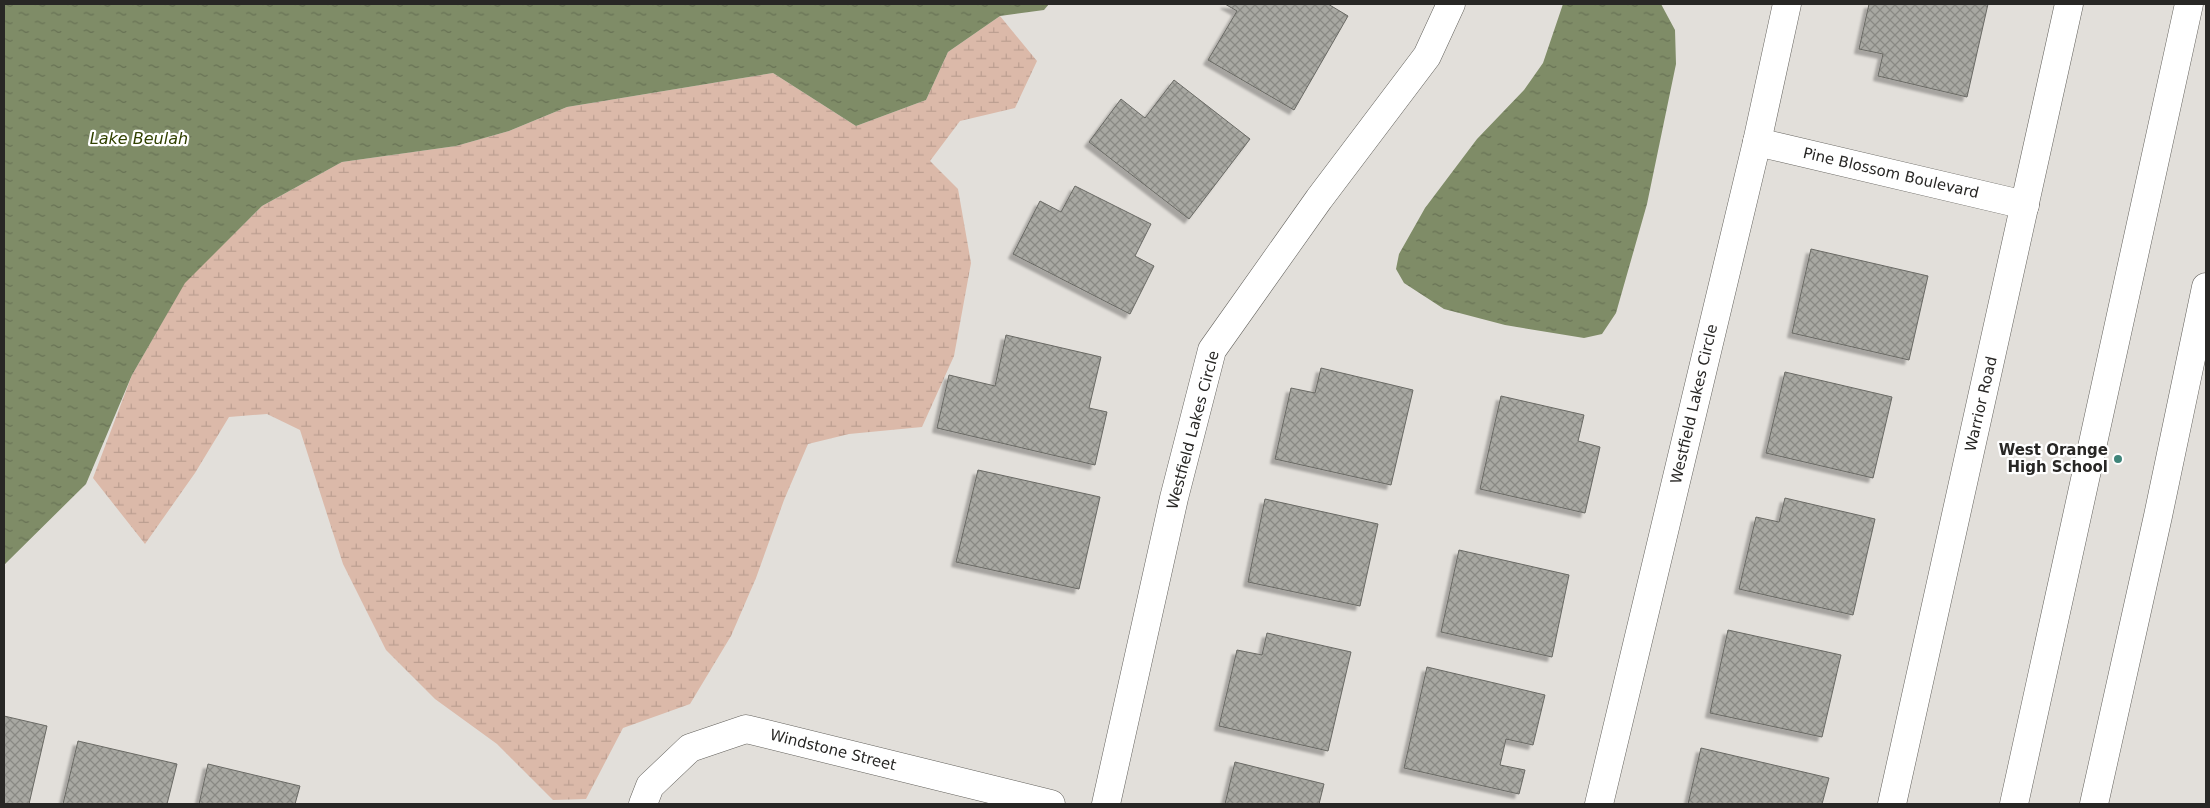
<svg xmlns="http://www.w3.org/2000/svg" width="2210" height="808" viewBox="0 0 2210 808" font-family="'DejaVu Sans',sans-serif">
<style>
.wetland{fill:url(#wetland-marsh)}
.water{fill:url(#water-ripples)}
.building{fill:url(#building-cross-hatch);stroke:#696964;filter:url(#shadow)}
.lines{fill:none;stroke-linecap:round;stroke-linejoin:round}
.minor-casing{stroke:#63615c;stroke-width:29}
.minor{stroke:#fff;stroke-width:28}
.poi-dot{fill:#40857a;stroke:#fff;stroke-width:2}
.labels{text-anchor:middle;stroke-width:4.5;stroke-linejoin:round;paint-order:stroke}
.street-label{font-size:15px;fill:#282725;stroke:#fff}
.poi-label{font-size:15px;font-weight:bold;fill:#282725;stroke:#fff;text-anchor:end}
.water-label{font-size:16px;font-style:italic;fill:#314101;stroke:#fff}
</style>
<defs>
<pattern id="wetland-marsh" width="20" height="14" patternUnits="userSpaceOnUse" patternTransform="scale(1.25)"><rect width="20" height="14" fill="#dbb9a9"/><path d="M1 5h8M5 5V1M11 12h8M15 12V8" fill="none" stroke="#bc9f91"/></pattern>
<pattern id="water-ripples" width="26" height="14" patternUnits="userSpaceOnUse" patternTransform="scale(1.25)"><rect width="26" height="14" fill="#7f8c67"/><path d="M2 4q2-2 4 0t4 0M15 11q2-2 4 0t4 0" fill="none" stroke="#687255"/></pattern>
<pattern id="building-cross-hatch" width="8" height="8" patternUnits="userSpaceOnUse" patternTransform="scale(1.25)"><rect width="8" height="8" fill="#a8a8a2"/><path d="M0 0l8 8M0 8l8-8" fill="none" stroke="#898984"/></pattern>
<filter id="shadow"><feDropShadow dx="-4.5" dy="4.5" stdDeviation="1" flood-color="#0004"/></filter>
</defs>
<rect width="100%" height="100%" fill="#e2dfda"/>
<path class="wetland" d="M1000,16l37,45 -22,47 -55,13 -30,40 28,28 13,74 -17,93 -32,71 -73,7 -41,10 -24,56 -28,78 -25,58 -41,68 -67,24 -37,71 -33,1 -56,-56 -62,-45 -49,-49 -43,-86 -43,-134 -33,-16 -38,3 -34,56 -50,71 -52,-66 39,-103 53,-93 77,-76 80,-44 114,-16 53,-15 58,-24 206,-34 83,53 70,-26 22,-48z"/>
<g class="water">
<path d="M4,4h1045l-5,6 -44,6 -52,36 -22,48 -70,26 -83,-53 -206,34 -58,24 -53,15 -114,16 -80,44 -77,77 -53,92 -46,109 -82,81z"/>
<path d="M1563,4h98l14,26 1,34 -29,140 -31,109 -14,21 -18,4 -79,-13 -61,-16 -40,-26 -8,-14 3,-15 26,-46 52,-69 47,-49 19,-27z"/>
</g>
<g class="building">
<path d="M1225,4h103l20,12 -54,94 -86,-50 29,-49z"/>
<path d="M1869,4h119l-21,93 -89,-21 5,-22 -24,-5z"/>
<path d="M1174,80l76,59 -61,80 -100,-77 32,-43 24,19z"/>
<path d="M1075,186l76,38 -16,32 19,10 -24,48 -117,-60 27,-53 21,11z"/>
<path d="M1811,249l117,27 -19,84 -117,-27z"/>
<path d="M1006,335l95,22 -12,51 18,4 -12,53 -158,-37 12,-53 46,11z"/>
<path d="M1321,368l92,22 -22,95 -116,-26 16,-71 24,5z"/>
<path d="M1785,372l107,25 -19,81 -107,-25z"/>
<path d="M1501,396l83,19 -6,26 22,6 -15,66 -105,-24z"/>
<path d="M978,470l122,27 -21,92 -123,-27z"/>
<path d="M1785,498l90,21 -22,96 -114,-26 17,-72 23,5z"/>
<path d="M1265,499l113,25 -18,82 -112,-24z"/>
<path d="M1459,550l110,25 -17,82 -111,-25z"/>
<path d="M1728,630l113,25 -19,82 -112,-24z"/>
<path d="M1267,633l84,19 -23,99 -109,-25 18,-76 25,5z"/>
<path d="M1427,667l118,28 -12,50 -27,-6 -6,26 25,5 -6,24 -115,-26z"/>
<path d="M4,716l43,10 -18,78h-25z"/>
<path d="M78,741l99,23 -10,40h-104z"/>
<path d="M1701,748l128,30 -7,26h-134z"/>
<path d="M1235,762l89,22 -5,20h-94z"/>
<path d="M208,764l92,22 -5,18h-96z"/>
</g>
<g class="lines">
<defs>
<g id="minor">
<path d="M1757,142l268,63"/>
<path d="M643,804l7,-18 40,-38 56,-19 305,75"/>
<path d="M1106,804l68,-306 38,-148 107,-151 108,-143 24,-52"/>
<path d="M1599,804l158,-662 30,-138"/>
<path d="M1892,804l177,-800"/>
<path d="M2014,804l175,-800"/>
<path d="M2094,804l64,-288 48,-229"/>
</g>
</defs>
<use href="#minor" class="minor-casing"/>
<use href="#minor" class="minor"/>
</g>
<circle class="poi-dot" cx="2118" cy="459" r="5"/>
<g class="labels">
<g class="street-label">
<text transform="translate(1891 173) rotate(13)" y="5">Pine Blossom Boulevard</text>
<text transform="translate(1694 404) rotate(-77)" y="5">Westfield Lakes Circle</text>
<text transform="translate(1981 404) rotate(-77)" y="5">Warrior Road</text>
<text transform="translate(1193 430) rotate(-75)" y="5">Westfield Lakes Circle</text>
<text transform="translate(833 750) rotate(14)" y="5">Windstone Street</text>
</g>
<g class="poi-label">
<text x="2108" y="455">West Orange<tspan x="2108" dy="17">High School</tspan></text>
</g>
<g class="water-label">
<text x="139" y="144">Lake Beulah</text>
</g>
</g>
<rect width="2210" height="808" fill="none" stroke="#282725" stroke-width="10"/>
</svg>
